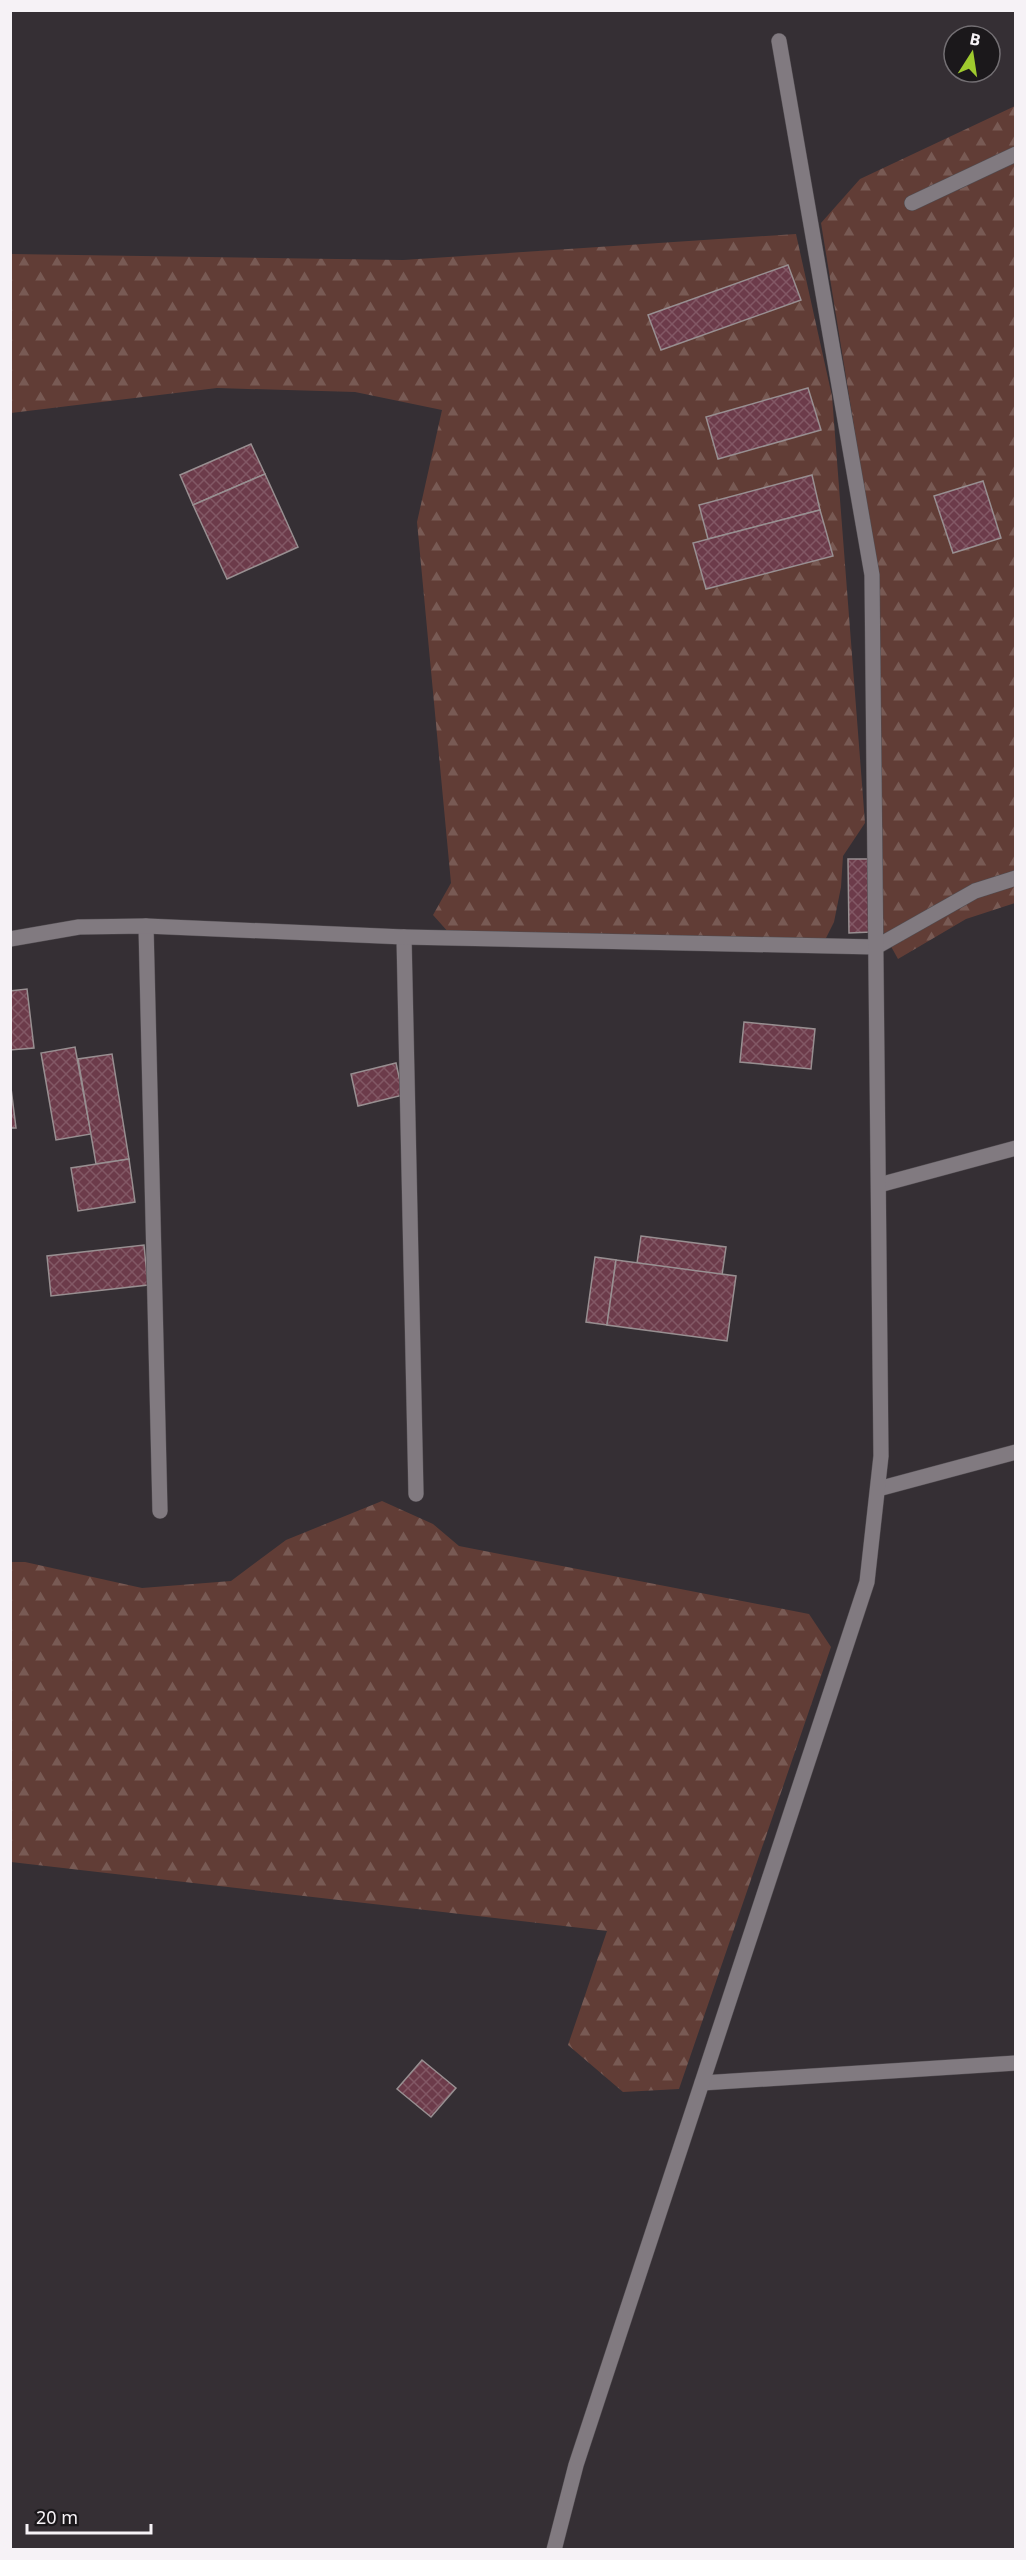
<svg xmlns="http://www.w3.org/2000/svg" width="1026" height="2560" viewBox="0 0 1026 2560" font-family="'Noto Sans',sans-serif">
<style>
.forest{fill:url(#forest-firs)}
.building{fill:url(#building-cross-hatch);stroke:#988f91;stroke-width:1.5}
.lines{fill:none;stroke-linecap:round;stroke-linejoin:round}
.street-casing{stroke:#514c50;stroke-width:16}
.street{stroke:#817a80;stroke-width:15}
</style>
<defs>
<pattern id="forest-firs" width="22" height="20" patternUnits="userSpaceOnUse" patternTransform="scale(1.5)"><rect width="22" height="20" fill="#613d36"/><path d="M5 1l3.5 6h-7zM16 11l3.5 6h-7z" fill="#785a54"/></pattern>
<pattern id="building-cross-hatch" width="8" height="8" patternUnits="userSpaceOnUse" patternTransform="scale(1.5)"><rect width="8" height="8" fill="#6c3b4a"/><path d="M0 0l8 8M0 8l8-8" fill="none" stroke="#825865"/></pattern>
</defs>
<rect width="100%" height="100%" fill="#352f34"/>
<g class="forest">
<path d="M1015,106v797l-49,16 -68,40 -15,-27 -5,-358 -57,-351 39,-44z"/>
<path d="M796,234l36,162 33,427 -22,33 -2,31 -7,35 -10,20 -374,-8 -17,-19 18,-32 -34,-361 25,-112 -87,-18 -138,-4 -206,25v-159l392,6z"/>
<path d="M382,1501l51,23 26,22 350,68 22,33 -152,442 -56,3 -55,-47 39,-114 -596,-69v-300h14l117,26 89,-7 55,-41z"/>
</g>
<g class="building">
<path d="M788,265l13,35 -140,50 -13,-35z"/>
<path d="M808,388l13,42 -103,29 -12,-42z"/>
<path d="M251,444l14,30 -72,31 -13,-30z"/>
<path d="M265,474l33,73 -71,32 -34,-74z"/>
<path d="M812,475l8,35 -112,29 -9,-34z"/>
<path d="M983,481l18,57 -48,15 -19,-57z"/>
<path d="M820,510l13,46 -127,33 -13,-46z"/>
<path d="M848,859h22l1,73 -22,1z"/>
<path d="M27,989l7,59 -24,2v-59z"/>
<path d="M744,1022l71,7 -4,40 -71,-7z"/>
<path d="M75,1047l16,87 -35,6 -15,-87z"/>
<path d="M112,1054l17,105 -33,5 -18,-105z"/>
<path d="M396,1063l7,32 -45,11 -7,-32z"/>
<path d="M10,1080l6,48h-6z"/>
<path d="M129,1159l6,43 -57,9 -7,-43z"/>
<path d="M641,1236l85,11 -4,28 -85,-12z"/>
<path d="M144,1245l4,40 -97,11 -4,-40z"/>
<path d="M595,1257l21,3 -9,65 -21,-3z"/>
<path d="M616,1260l120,16 -9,65 -120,-16z"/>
<path d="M422,2060l34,28 -25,29 -34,-28z"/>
</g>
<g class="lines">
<defs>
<g id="street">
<path d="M912,203l104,-49"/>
<path d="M146,926l14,585"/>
<path d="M404,937l12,557"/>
<path d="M10,939l69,-12 67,-1 258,11 472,10 99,-56 41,-13"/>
<path d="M879,1185l137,-37"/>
<path d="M878,1489l138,-37"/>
<path d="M702,2083l314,-20"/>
<path d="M554,2550l22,-85 291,-883 14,-126 -9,-881 -93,-534"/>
</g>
</defs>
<use href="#street" class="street-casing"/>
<use href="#street" class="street"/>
</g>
<rect width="1026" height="2560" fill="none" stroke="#f6f2f6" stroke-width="24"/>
<g transform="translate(972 54) rotate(12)"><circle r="28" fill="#1b181b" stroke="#736f73" stroke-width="1.5"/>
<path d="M0-4.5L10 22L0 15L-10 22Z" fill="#9fca2e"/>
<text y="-9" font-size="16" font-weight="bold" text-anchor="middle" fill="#f6f2f6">B</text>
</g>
<path d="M27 2524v9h124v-9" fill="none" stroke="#f6f2f6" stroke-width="3"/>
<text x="36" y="2524" font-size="18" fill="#f6f2f6" stroke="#1b181b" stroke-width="4.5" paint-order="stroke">20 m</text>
</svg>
